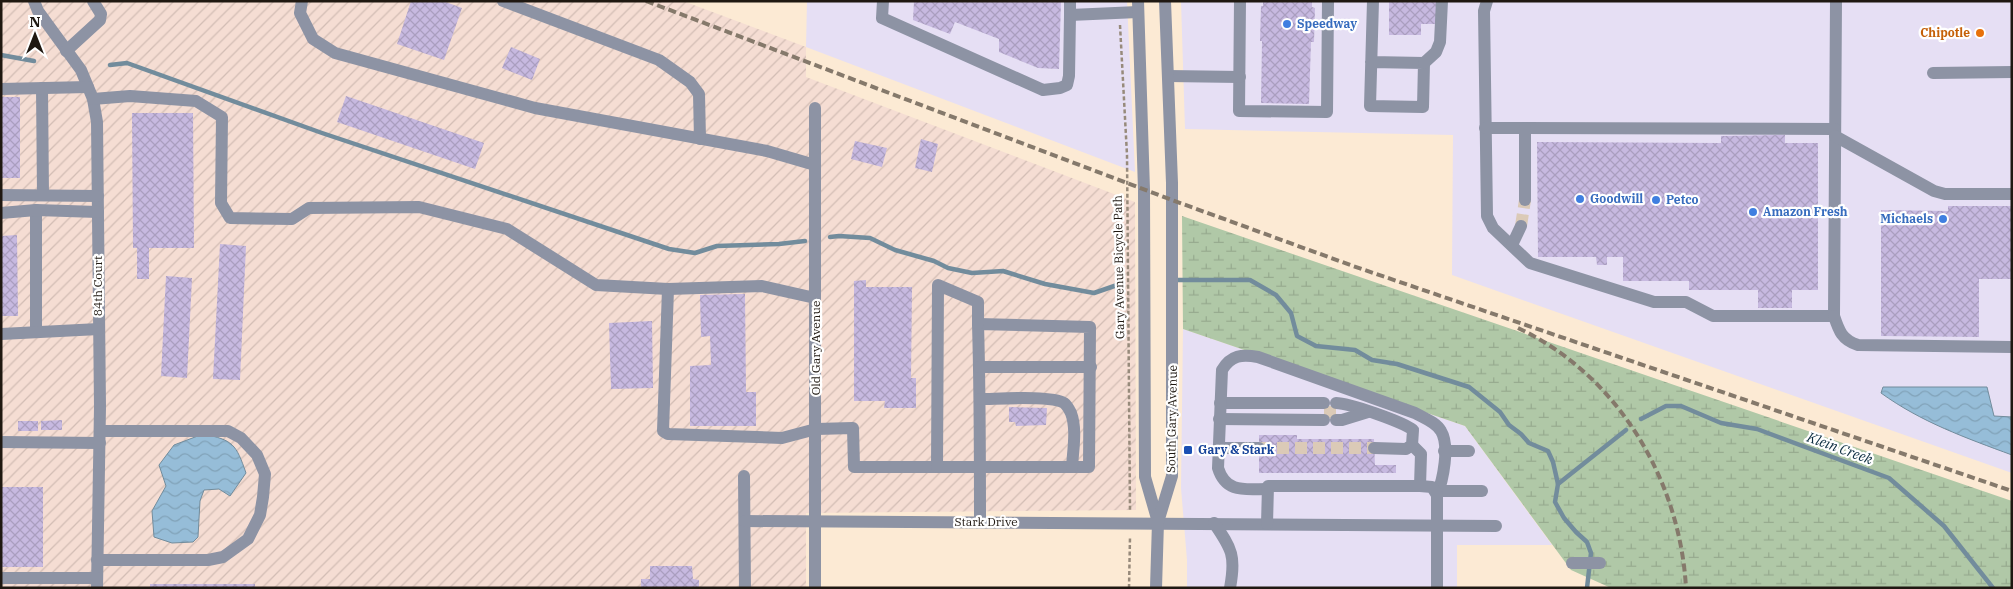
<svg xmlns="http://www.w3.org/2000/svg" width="2013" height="589" viewBox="0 0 2013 589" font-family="'IBM Plex Serif',serif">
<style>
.commercial{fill:#e6dff4}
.industrial{fill:url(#industrial-furrows)}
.wetland{fill:url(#wetland-marsh)}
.water{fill:url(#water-waves);stroke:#728c9c}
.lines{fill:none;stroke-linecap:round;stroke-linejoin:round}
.stream{stroke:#728c9c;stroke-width:4.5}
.building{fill:url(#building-cross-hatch)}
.minor-tunnel{stroke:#dbcab7;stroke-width:12;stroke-dasharray:12 6;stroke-linecap:butt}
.path{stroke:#978a7b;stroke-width:2.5;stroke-dasharray:4 2.5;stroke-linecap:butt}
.minor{stroke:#8d93a4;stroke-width:12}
.rail{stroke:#85796b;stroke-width:4;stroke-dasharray:8 4;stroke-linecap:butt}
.shop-dot{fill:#3f7fe0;stroke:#fff;stroke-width:2}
.food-dot{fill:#e8710a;stroke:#fff;stroke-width:2}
.transit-dot{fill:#1a4fb4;stroke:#fff;stroke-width:2}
.labels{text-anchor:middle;stroke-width:4.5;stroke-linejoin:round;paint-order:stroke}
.shop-label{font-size:12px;font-weight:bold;fill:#366cbe;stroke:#fff;text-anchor:start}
.food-label{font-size:12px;font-weight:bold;fill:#c56008;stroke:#fff;text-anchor:end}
.street-label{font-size:12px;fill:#1f1811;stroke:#fff}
.transit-label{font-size:12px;font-weight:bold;fill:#164399;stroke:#fff;text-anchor:start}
.water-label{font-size:14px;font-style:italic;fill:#0b2c40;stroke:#fff}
</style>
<defs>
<pattern id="industrial-furrows" width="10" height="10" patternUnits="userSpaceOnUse" patternTransform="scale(1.25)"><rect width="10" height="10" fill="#f5ddd3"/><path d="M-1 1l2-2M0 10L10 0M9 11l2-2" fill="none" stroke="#d2bdb4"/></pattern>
<pattern id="wetland-marsh" width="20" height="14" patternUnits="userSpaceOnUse" patternTransform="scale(1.25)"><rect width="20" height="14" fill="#b0c8a7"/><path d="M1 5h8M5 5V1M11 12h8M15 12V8" fill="none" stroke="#97ab8f"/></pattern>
<pattern id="water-waves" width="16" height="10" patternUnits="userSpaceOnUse" patternTransform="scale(1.25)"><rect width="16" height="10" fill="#96bdd8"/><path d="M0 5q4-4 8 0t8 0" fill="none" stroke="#81a2b8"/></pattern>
<pattern id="building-cross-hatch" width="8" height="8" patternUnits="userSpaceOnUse" patternTransform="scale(1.25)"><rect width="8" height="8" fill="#c7b9e0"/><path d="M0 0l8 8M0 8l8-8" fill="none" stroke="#aa9ebf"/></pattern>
</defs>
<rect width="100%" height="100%" fill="#fcead4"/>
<g class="commercial">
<path d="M807,1h320l8,171 -329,-125z"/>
<path d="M1181,1h831v472l-560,-198 1,-140 -268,-6z"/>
<path d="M1183,329l282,97 87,119h-95v43h-270v-28l-6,-72z"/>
</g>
<path class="industrial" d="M1,1h682l123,46v30l329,125 1,308 -330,3v75h-805z"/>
<path class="wetland" d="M1182,216l830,285v87h-401l-40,-18 -106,-144 -282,-97z"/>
<g class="water">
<path d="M1883,387h104l7,29 18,1v38c-46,-17 -91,-33 -131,-62z"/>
<path d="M203,434c30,6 33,10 43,39l-16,23 -11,-7 -15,1 -4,11 -2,36 -5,5 -21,1 -18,-6 -2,-26 14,-25 -7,-21 15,-20z"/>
</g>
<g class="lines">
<g class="stream">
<path d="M1,55l33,6"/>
<path d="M110,65l17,-2 195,70 347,116 26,4 22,-7 62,-2 26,-3"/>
<path d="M830,237l9,-1 31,2 25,12 39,11 14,7 24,5 31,-2 42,13 49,9 29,-10"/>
<path d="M1178,280h72l26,15 15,18 6,23 19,10 39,4 17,10 25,4 72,23 31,25 9,13 12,9 8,9 19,8 5,11 5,22"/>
<path d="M1641,419l25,-13h15l40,17 36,6 132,49 55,48 49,62"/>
<path d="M1587,588l4,-35 -4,-11 -11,-10 -12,-14 -9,-16 3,-18 68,-54"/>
</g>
</g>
<g class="building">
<path d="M411,1h32l19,7 -18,52 -47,-16z"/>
<path d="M914,1h147l-2,68 -21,-1 -39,-16v-13l-44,-17 -5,12 -37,-14z"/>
<path d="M1263,1h49v6l3,1 -1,34h-3l-2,62 -48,-1 1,-62h-2l1,-35h2z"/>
<path d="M1389,1h50v23h-18v11h-32z"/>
<path d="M511,47l29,12 -8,21 -30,-12z"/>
<path d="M346,96l138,47 -9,26 -138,-47z"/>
<rect x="1" y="97" width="19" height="81"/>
<path d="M132,113h61l1,135h-45v31h-12v-31h-4z"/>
<path d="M1785,135v8h33v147h-26v18h-34v-18h-69v-9h-66v-24h-16v8h-10l-1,-8h-58l-1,-115 184,1v-7z"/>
<path d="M921,139l17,5 -6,28 -17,-4z"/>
<path d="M855,141l32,7 -5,19 -31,-8z"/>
<path d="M1948,206h64v73h-33v58l-98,-1v-126l67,1z"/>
<path d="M17,235l1,81h-17v-80z"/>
<path d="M220,244l26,2 -6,134 -27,-1z"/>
<path d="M166,276l26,2 -5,100 -26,-2z"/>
<path d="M866,280v7h46l-1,91h5v30h-32l1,-7h-31v-120z"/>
<path d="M745,294l1,98h10v34h-66v-60l21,-1 -1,-29 -9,1 -1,-42z"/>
<path d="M652,321l1,67 -42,1 -2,-66z"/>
<path d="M1009,407l38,1 -1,17 -30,1 -1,-4h-6z"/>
<path d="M62,420v10h-21v-9z"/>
<rect x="18" y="421" width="20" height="10"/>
<path d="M1259,435h38v4h77l1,26h21v8h-137z"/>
<rect x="1" y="487" width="42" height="80"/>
<path d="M650,566h42l1,13 6,1v8h-58v-9h9z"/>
<rect x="150" y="584" width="105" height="4"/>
</g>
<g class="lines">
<g class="minor-tunnel">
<path d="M1521,226l4,-26"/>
<path d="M1324,412h12"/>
<path d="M1259,448h115"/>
</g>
<g class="path">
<path d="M1120,25l7,130 3,356"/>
<path d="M1129,588l1,-51"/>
</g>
<g class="minor">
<path d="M34,1l4,10 43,59 12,29 4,23 3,285 -3,181"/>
<path d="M302,1l-2,12 13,26 22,14 200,55 232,43 48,14"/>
<path d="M503,1l156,59 31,22 9,12 1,45"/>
<path d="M883,1l-1,17 161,72 17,-2 7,-3 2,-9 1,-61"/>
<path d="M1070,1v14l68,-3"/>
<path d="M1138,1l6,189 1,287 13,45"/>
<path d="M1240,1l-1,110 88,1 1,-111"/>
<path d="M1487,1l-3,10 3,205 6,12 37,35 124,39h32l27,14h121l2,-315"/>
<path d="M66,51l34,-31 1,-6 -8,-13"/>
<path d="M1371,62l53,1 -1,44 -53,-1 3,-105"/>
<path d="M1424,63l12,-11 4,-10 2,-41"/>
<path d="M1933,73l79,-1"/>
<path d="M1168,76l72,1"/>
<path d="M42,88l1,107"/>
<path d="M1,89l87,-2"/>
<path d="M93,99l37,-3 66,5 26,16 -1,86 9,15 62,1 17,-11 110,-1 88,22 89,56 72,4 94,-3 53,12"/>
<path d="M1485,128l350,1"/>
<path d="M1525,128v72"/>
<path d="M1835,136l99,55 11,3h67"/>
<path d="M1,195l97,1"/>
<path d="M36,210v122"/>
<path d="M1,213l35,-3 62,2"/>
<path d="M1512,245l9,-19"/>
<path d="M668,289l-5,142 5,3 114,4 34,-9 37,-1 1,39h235l1,-140 -112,-3c2,66 2,132 2,198"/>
<path d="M1834,316c5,15 8,24 24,29l154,2"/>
<path d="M1,334l98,-5"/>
<path d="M979,367h112"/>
<path d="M980,399c17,0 71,-4 84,4 3,2 5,6 7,10 6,16 2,37 1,54"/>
<path d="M1220,403h104"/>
<path d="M1336,403c13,0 67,19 77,27l-1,15 -6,4 -32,-1"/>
<path d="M1219,419l105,1"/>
<path d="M1336,420h6l26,-8"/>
<path d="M1,442l99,1"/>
<path d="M1412,445l9,9 -1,32"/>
<path d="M1218,448h41"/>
<path d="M1444,451h25"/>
<path d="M937,467l1,-182 40,17v22"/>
<path d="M744,476l1,112"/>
<path d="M1268,489c-22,0 -42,5 -50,-21l4,-98c9,-15 20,-16 36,-13l157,56c9,5 21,9 26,18 9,15 2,49 -4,64"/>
<path d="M1438,491h44"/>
<path d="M745,521l751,5"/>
<path d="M1214,523c18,26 22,33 16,65"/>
<path d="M1267,524l1,-38h152l12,1 5,8v93"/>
<path d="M97,560h111l15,-3 25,-18 12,-24 3,-18 2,-23 -8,-19 -16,-17 -13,-7h-128"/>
<path d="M1572,563h28"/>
<path d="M1,578h96"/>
<path d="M815,588v-480"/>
<path d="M1156,588l2,-66 14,-46v-293l-7,-182"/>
</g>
<g class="rail">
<path d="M646,1l526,199 181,66 659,225"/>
<path d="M1518,328c100,47 162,152 168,260"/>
</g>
</g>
<g class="shop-dot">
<circle cx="1287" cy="24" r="5"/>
<circle cx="1580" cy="199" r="5"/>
<circle cx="1656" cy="200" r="5"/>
<circle cx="1753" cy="212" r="5"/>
<circle cx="1943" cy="219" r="5"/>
</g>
<circle class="food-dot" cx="1980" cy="33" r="5"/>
<rect class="transit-dot" x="1183" y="445" width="10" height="10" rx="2.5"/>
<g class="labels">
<g class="shop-label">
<text x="1297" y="28">Speedway</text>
<text x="1590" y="203">Goodwill</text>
<text x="1666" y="204">Petco</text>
<text x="1763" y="216">Amazon Fresh</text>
<text x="1933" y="223" text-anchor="end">Michaels</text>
</g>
<g class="food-label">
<text x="1970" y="37">Chipotle</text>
</g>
<g class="street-label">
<text transform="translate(1119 267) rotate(-91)" y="4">Gary Avenue Bicycle Path</text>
<text transform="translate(98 286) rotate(-90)" y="4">84th Court</text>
<text transform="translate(816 348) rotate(-90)" y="4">Old Gary Avenue</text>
<text transform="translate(1172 419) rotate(-89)" y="4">South Gary Avenue</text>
<text x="986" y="526">Stark Drive</text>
</g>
<g class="transit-label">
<text x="1198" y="454">Gary &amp; Stark</text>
</g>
<g class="water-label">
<text transform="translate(1840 448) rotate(20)" y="5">Klein Creek</text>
</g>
</g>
<rect width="2013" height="589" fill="none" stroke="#1f1811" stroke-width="5"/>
<g transform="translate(35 35)" stroke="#ffffff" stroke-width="4" paint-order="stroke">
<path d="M0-4L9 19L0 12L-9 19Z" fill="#1f1811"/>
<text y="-8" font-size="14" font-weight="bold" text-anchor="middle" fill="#1f1811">N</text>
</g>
</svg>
